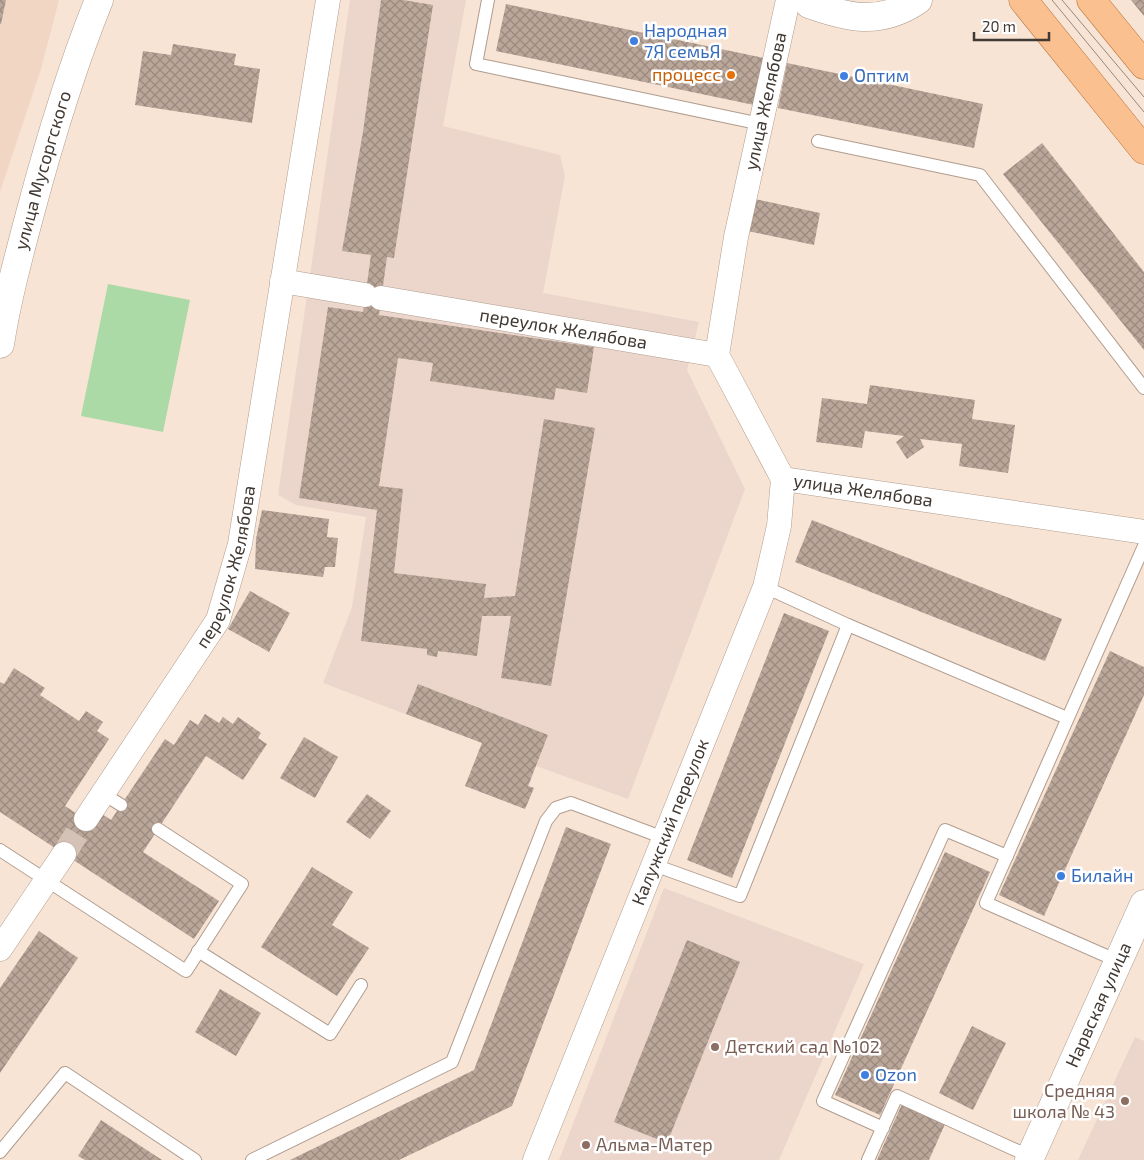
<svg xmlns="http://www.w3.org/2000/svg" width="1144" height="1160" viewBox="0 0 1144 1160" font-family="'Exo 2',sans-serif">
<style>
.built{fill:#f0d6c3}
.education{fill:#ecd5cb}
.garden{fill:#acdaa6}
.building{fill:url(#building-cross-hatch)}
.lines{fill:none;stroke-linecap:round;stroke-linejoin:round}
.minor-tunnel{stroke:#d3c2b5;stroke-width:24;stroke-dasharray:24 12;stroke-linecap:butt}
.service-casing{stroke:#b09d8f;stroke-width:14}
.minor-casing{stroke:#b09d8f;stroke-width:25}
.tertiary-casing{stroke:#b09d8f;stroke-width:29}
.secondary-casing{stroke:#b09d8f;stroke-width:29}
.primary-casing{stroke:#b8753e;stroke-width:29}
.service{stroke:#fff;stroke-width:12}
.minor{stroke:#fff;stroke-width:24}
.tertiary{stroke:#fff;stroke-width:28}
.secondary{stroke:#fff;stroke-width:28}
.primary{stroke:#fbc08f;stroke-width:28}
.tram{stroke:#95887d;stroke-width:1}
.shop-dot{fill:#3f7fe0;stroke:#fff;stroke-width:2}
.food-dot{fill:#e8710a;stroke:#fff;stroke-width:2}
.education-dot{fill:#8d6e63;stroke:#fff;stroke-width:2}
.labels{text-anchor:middle;stroke-width:5;stroke-linejoin:round;paint-order:stroke}
.shop-label{font-size:18px;fill:#366cbe;stroke:#fff;text-anchor:start}
.food-label{font-size:18px;fill:#c56008;stroke:#fff;text-anchor:end}
.street-label{font-size:18px;fill:#413933;stroke:#fff}
.education-label{font-size:18px;fill:#785e54;stroke:#fff;text-anchor:start}
</style>
<defs>
<pattern id="building-cross-hatch" width="8" height="8" patternUnits="userSpaceOnUse" patternTransform="scale(1.25)"><rect width="8" height="8" fill="#bba79a"/><path d="M0 0l8 8M0 8l8-8" fill="none" stroke="#9a897e"/></pattern>
</defs>
<rect width="100%" height="100%" fill="#f8e4d5"/>
<path class="built" d="M0,0h59l-18,69 -41,123z"/>
<g class="education">
<path d="M350,0h116l-23,126 117,29 5,21 -22,117 156,29 -12,48 58,119 -117,310 -92,-33 -7,20 5,2 -9,21 -60,-23 17,-43 -159,-60 29,-76 14,-90 -70,-12 -18,-10z"/>
<path d="M664,888l200,76 -85,196h-220z"/>
<path d="M1135,1037l9,4v119h-66z"/>
</g>
<path class="garden" d="M108,284l82,16 -27,132 -82,-16z"/>
<g class="building">
<path d="M0,0h6l-5,24h-1z"/>
<path d="M381,0h22l30,5 -39,253 -7,-1 -8,58 215,32 -7,46 -31,-5 -2,12 -124,-19 3,-18 -35,-5 -19,128 24,3 -9,84 92,11 -2,14 31,-2 29,-177 51,9 -44,258 -50,-8 10,-62h-29l-5,40 -39,-5 -1,6 -10,-2v-6l-66,-8 16,-131 -78,-12 29,-191 35,5 8,-57 -29,-4 21,-119z"/>
<path d="M1131,0h13v16z"/>
<path d="M506,4l258,54 -10,47 -258,-54z"/>
<path d="M173,44l63,10 -2,11 26,4 -8,54 -117,-18 8,-54 28,4z"/>
<path d="M787,63l196,41 -9,44 -196,-40z"/>
<path d="M1042,143l102,129v78l-141,-176z"/>
<path d="M755,199l65,14 -6,32 -66,-14z"/>
<path d="M870,385l105,15 -3,19 43,6 -7,48 -49,-7 3,-22 -42,-5 4,8 -17,12 -11,-17 8,-6 -39,-5 -3,17 -46,-6 6,-44 45,6z"/>
<path d="M262,510l67,9 -2,18 11,1 -3,29h-10l-2,10 -68,-8 1,-30z"/>
<path d="M812,520l250,99 -17,42 -250,-99z"/>
<path d="M250,591l40,22 -21,39 -41,-23z"/>
<path d="M784,613l45,18 -97,247 -45,-18z"/>
<path d="M1110,651l34,16v28l-100,221 -45,-21z"/>
<path d="M14,668l31,20 -5,7 39,26 7,-10 17,11 -6,9 12,8 -44,67 29,19 8,-11 9,6 54,-81 9,6 16,-25 8,5 7,-11 14,9 4,-6 10,7 5,-7 23,16 -3,5 9,6 -24,36 -37,-24 -63,96 76,49 -25,38 -194,-127v-130l4,2z"/>
<path d="M418,684l130,51 -20,51 6,2 -9,21 -60,-23 17,-43 -76,-29z"/>
<path d="M304,737l34,20 -23,41 -35,-20z"/>
<path d="M367,794l24,17 -21,28 -24,-17z"/>
<path d="M566,827l45,17 -99,262 -113,54h-109l184,-90z"/>
<path d="M945,852l45,20 -110,243 -45,-20z"/>
<path d="M312,867l41,25 -21,33 37,23 -32,48 -76,-49z"/>
<path d="M39,931l39,27 -78,115v-85z"/>
<path d="M687,940l53,22 -73,181 -53,-21z"/>
<path d="M220,989l41,24 -25,43 -41,-24z"/>
<path d="M972,1026l34,17 -33,67 -34,-17z"/>
<path d="M902,1104l43,20 -16,36h-52z"/>
<path d="M101,1120l61,40h-77l-7,-4z"/>
</g>
<g class="lines">
<path class="minor-tunnel" d="M64,854l22,-35"/>
<defs>
<g id="service">
<path d="M488,0l-12,64 285,60"/>
<path d="M818,141l162,34 164,213"/>
<path d="M765,587l83,38 219,93"/>
<path d="M102,793l19,12"/>
<path d="M0,850l186,121 56,-87 -84,-55"/>
<path d="M654,865l86,31 108,-271"/>
<path d="M198,951l132,83 31,-49"/>
<path d="M1118,961l-132,-58 158,-357"/>
<path d="M883,1128l-60,-27 122,-271 62,26"/>
<path d="M0,1152l65,-79 130,87"/>
<path d="M252,1160l200,-98 94,-241 10,-13 15,-5 93,35"/>
<path d="M868,1160l29,-64 134,61"/>
</g>
<g id="minor">
<path d="M282,281l83,14"/>
<path id="s1" d="M381,298l336,57"/>
<path id="s2" d="M783,479l-66,-124 19,-118 52,-237"/>
<path id="s3" d="M783,479l361,53"/>
<path id="s4" d="M86,819l132,-199 22,-76 88,-544"/>
<path d="M0,949l64,-95"/>
<path id="s5" d="M535,1160l230,-573 14,-61 4,-47"/>
</g>
<g id="tertiary">
<path id="s6" d="M0,344c7,-45 19,-89 31,-134 19,-71 40,-141 68,-210"/>
</g>
<g id="secondary">
<path d="M809,4c39,14 71,22 109,-4"/>
<path id="s7" d="M1029,1160l115,-256"/>
</g>
<g id="primary">
<path d="M1023,0l121,150"/>
<path d="M1091,0l53,65"/>
</g>
</defs>
<use href="#service" class="service-casing"/>
<use href="#minor" class="minor-casing"/>
<use href="#tertiary" class="tertiary-casing"/>
<use href="#secondary" class="secondary-casing"/>
<use href="#primary" class="primary-casing"/>
<use href="#service" class="service"/>
<use href="#minor" class="minor"/>
<use href="#tertiary" class="tertiary"/>
<use href="#secondary" class="secondary"/>
<use href="#primary" class="primary"/>
<g class="tram">
<path d="M1052,0l92,112"/>
<path d="M1062,0l82,97"/>
</g>
</g>
<g class="shop-dot">
<circle cx="634" cy="41" r="5"/>
<circle cx="844" cy="76" r="5"/>
<circle cx="1061" cy="876" r="5"/>
<circle cx="865" cy="1075" r="5"/>
</g>
<circle class="food-dot" cx="731" cy="75" r="5"/>
<g class="education-dot">
<circle cx="715" cy="1047" r="5"/>
<circle cx="1125" cy="1101" r="5"/>
<circle cx="586" cy="1145" r="5"/>
</g>
<g class="labels">
<g class="shop-label">
<text x="644" y="37">Народная<tspan x="644" dy="21">7Я семьЯ</tspan></text>
<text x="854" y="82">Оптим</text>
<text x="1071" y="882">Билайн</text>
<text x="875" y="1081">Ozon</text>
</g>
<g class="food-label">
<text x="721" y="81">процесс</text>
</g>
<g class="street-label">
<text dy="6" stroke="none"><textPath href="#s2" startOffset="399">улица Желябова</textPath></text>
<text dy="6" stroke="none"><textPath href="#s6" startOffset="179">улица Мусоргского</textPath></text>
<text dy="6" stroke="none"><textPath href="#s1" startOffset="185">переулок Желябова</textPath></text>
<text dy="6" stroke="none"><textPath href="#s3" startOffset="81">улица Желябова</textPath></text>
<text dy="6" stroke="none"><textPath href="#s4" startOffset="292">переулок Желябова</textPath></text>
<text dy="6" stroke="none"><textPath href="#s5" startOffset="364">Калужский переулок</textPath></text>
<text dy="6" stroke="none"><textPath href="#s7" startOffset="170">Нарвская улица</textPath></text>
</g>
<g class="education-label">
<text x="725" y="1053">Детский сад №102</text>
<text x="1115" y="1097" text-anchor="end">Средняя<tspan x="1115" dy="21">школа № 43</tspan></text>
<text x="596" y="1151">Альма-Матер</text>
</g>
</g>
<path d="M974 32v8h75v-8" fill="none" stroke="#413933" stroke-width="2.5"/>
<text x="982" y="32" font-size="15" fill="#413933" stroke="#ffffff" stroke-width="4" paint-order="stroke">20 m</text>
</svg>
